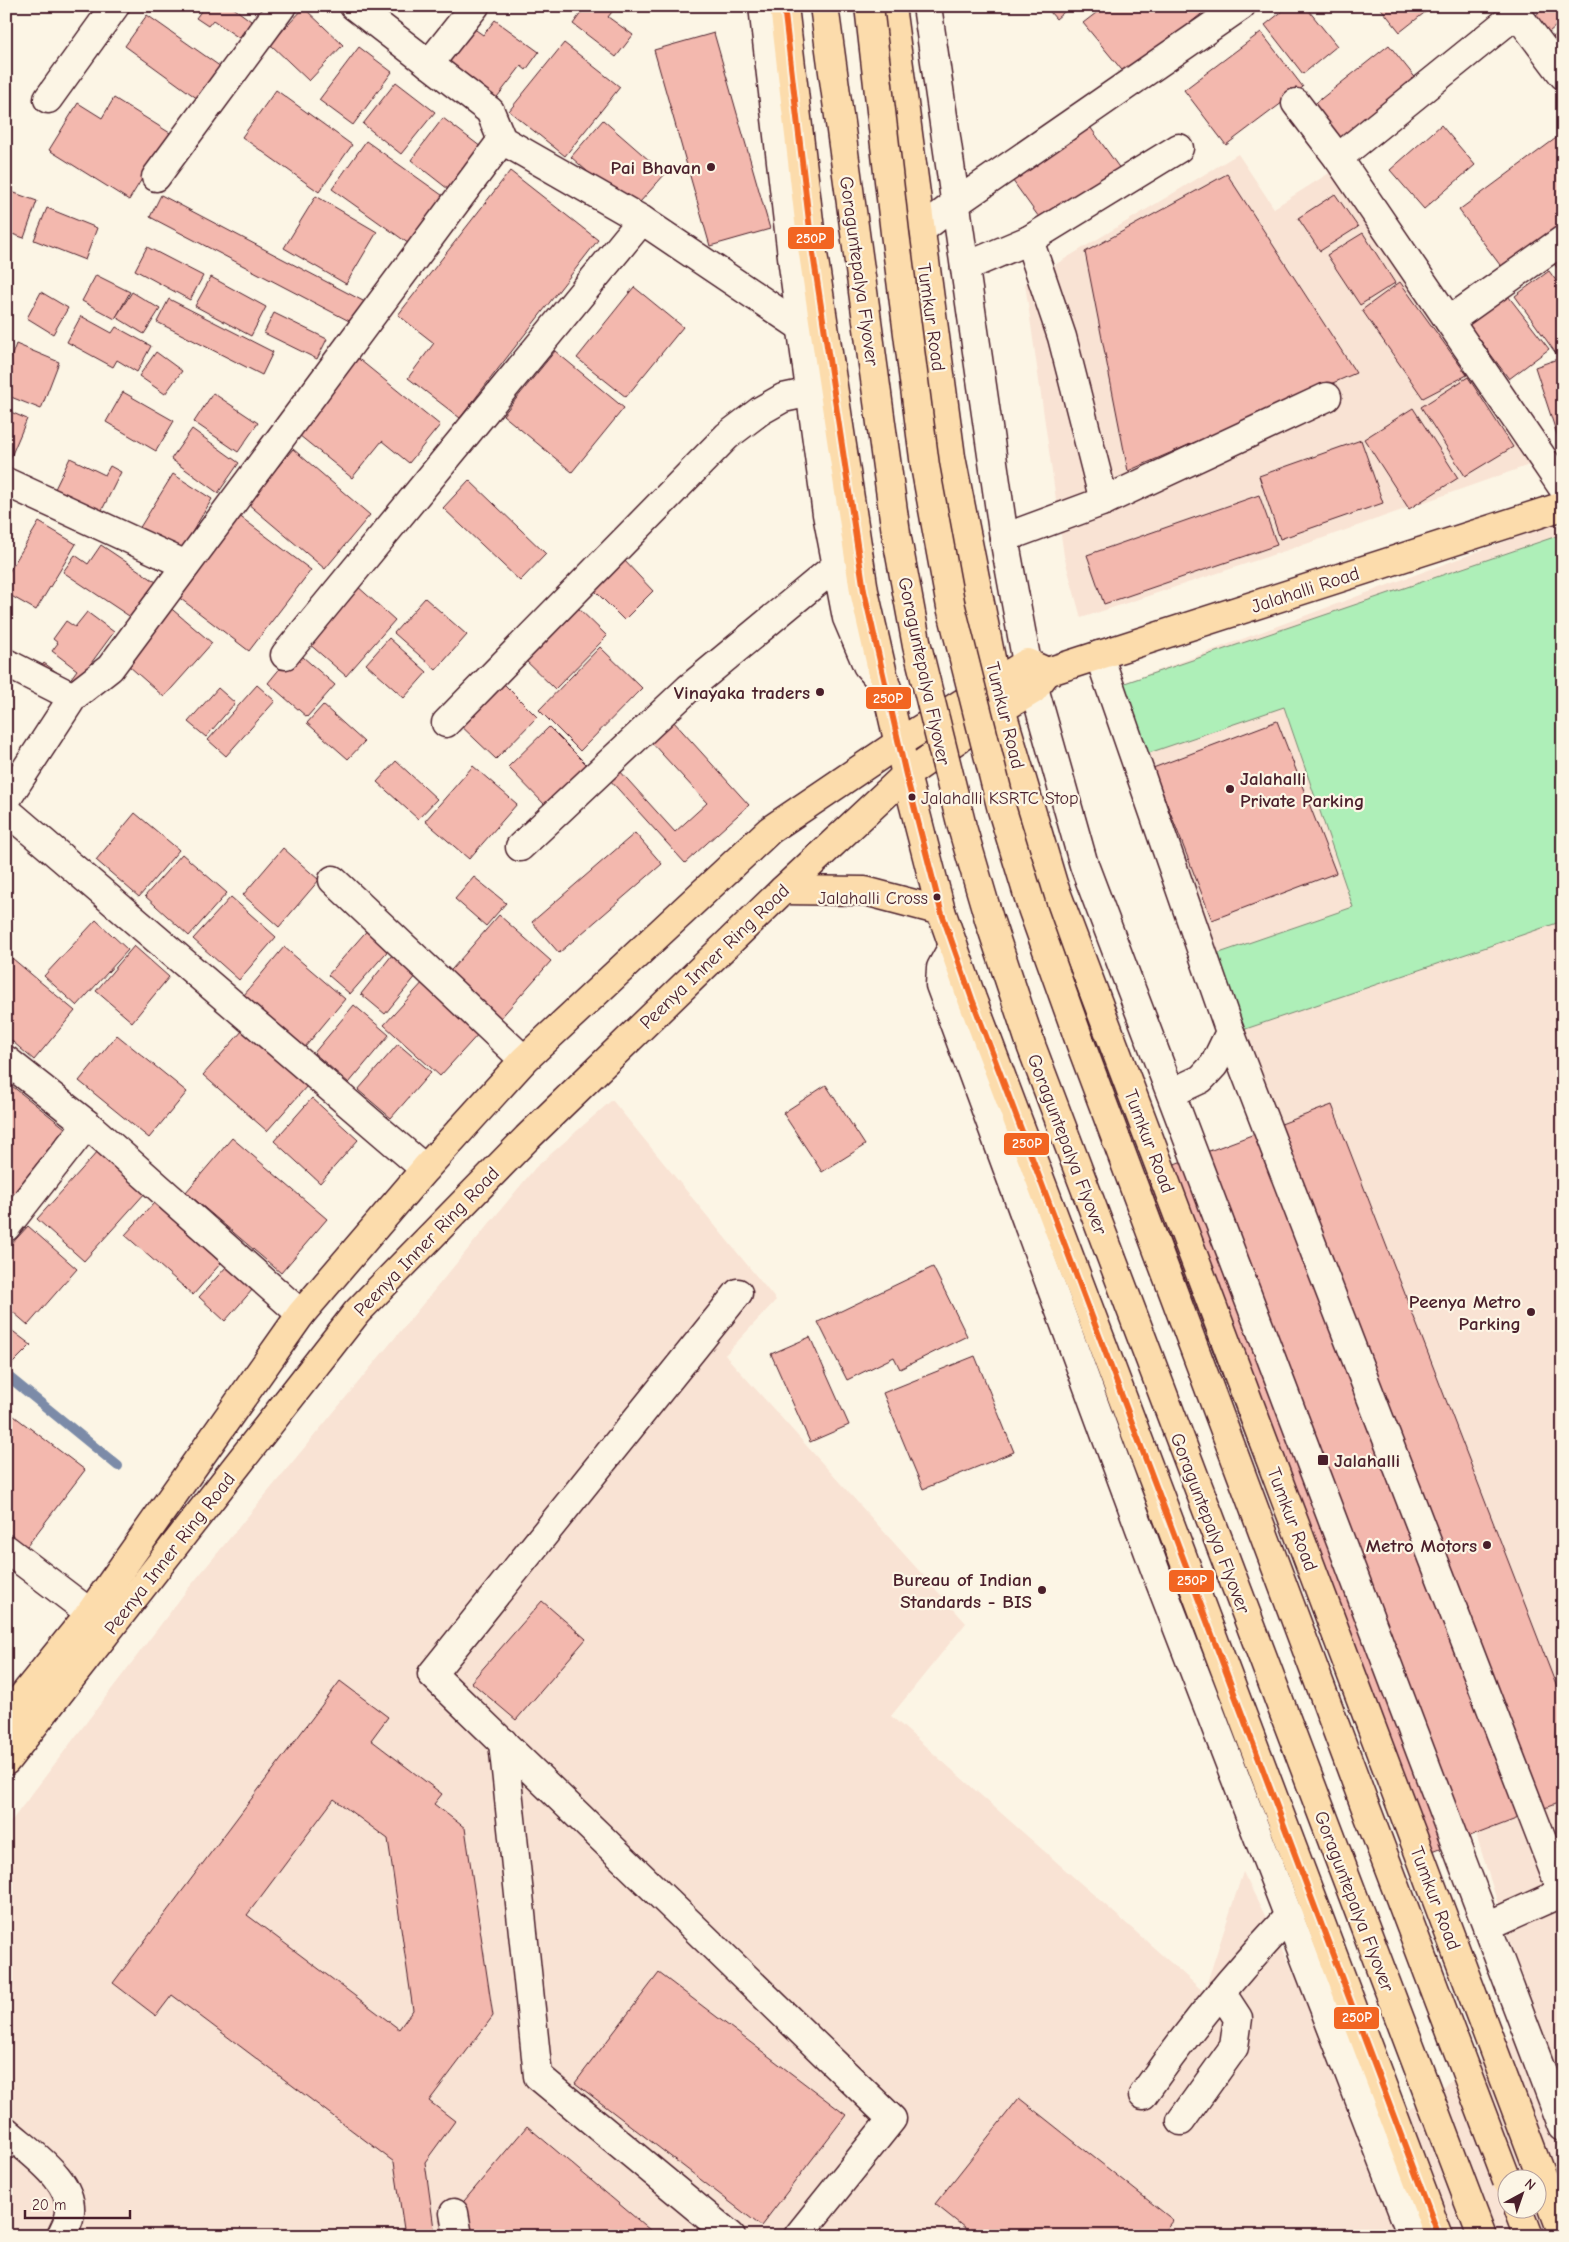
<svg xmlns="http://www.w3.org/2000/svg" width="1569" height="2242" viewBox="0 0 1569 2242" font-family="'Comic Neue',sans-serif">
<style>
.built{fill:#f9e3d4;fill-rule:evenodd}
.green{fill:#aeefb8;stroke:#7c8772}
.lines{fill:none;stroke-linecap:round;stroke-linejoin:round}
.stream{stroke:#7b8ba8;stroke-width:10}
.building{fill:#f3b8ae;stroke:#4a1f2b;fill-rule:evenodd}
.minor-casing{stroke:#4a1f2b;stroke-width:31}
.major-casing{stroke:#4a1f2b;stroke-width:31}
.highway-casing{stroke:#4a1f2b;stroke-width:31}
.minor{stroke:#fcf5e5;stroke-width:28}
.major{stroke:#fcdcac;stroke-width:28}
.highway{stroke:#fcdcac;stroke-width:28}
.highway-bridge-casing{stroke:#4a1f2b;stroke-width:31;stroke-linecap:butt}
.highway-bridge{stroke:#fcdcac;stroke-width:28}
.bus-1-casing{stroke:#fcf5e5;stroke-width:10}
.bus-1{stroke:#f26522;stroke-width:6}
.poi-dot{fill:#4a1f2b;stroke:#fcf5e5;stroke-width:2}
.labels{text-anchor:middle;stroke-width:4.5;stroke-linejoin:round;paint-order:stroke}
.bus-label{font-size:18px;fill:#4a1f2b;stroke:#fcf5e5;text-anchor:start}
.poi-label{font-size:19px;font-weight:bold;fill:#4a1f2b;stroke:#fcf5e5;text-anchor:end}
.street-label{font-size:19px;fill:#4a1f2b;stroke:#fcf5e5}
.line-badge{stroke:#fcf5e5;stroke-width:2}
.badge-label{font-size:14px;text-anchor:middle;font-weight:bold;fill:#fff}
</style>
<rect width="100%" height="100%" fill="#fcf5e5"/>
<filter id="ink" filterUnits="userSpaceOnUse"><feTurbulence type="fractalNoise" baseFrequency=".02" numOctaves="2"/><feDisplacementMap in="SourceGraphic" scale="10" xChannelSelector="R" yChannelSelector="G"/><feConvolveMatrix kernelMatrix="1 2 1 2 8 2 1 2 1" color-interpolation-filters="sRGB"/></filter>
<g filter="url(#ink)">
<g class="built">
<path d="M1238,154l36,54 60,-38 198,294 -223,79 -228,75 -17,-62 -39,-273z"/>
<path d="M1563,520v1716h-1557v-408l181,-238 348,-422 77,-68 164,200 -51,55 241,268 -75,93 313,276 39,-120 132,262 160,-113 -422,-1334zM1506,2180h30v30h-30z"/>
</g>
<path class="green" d="M1563,534v387l-338,115 -26,-76 154,-53 -69,-200 -147,50 -24,-70z"/>
<g class="lines">
<path class="stream" d="M6,1377h3l109,89"/>
</g>
<g class="building">
<path d="M205,6h26l20,15 -12,17 -26,-18 -5,6 -12,-8z"/>
<path d="M586,6h27l2,2 -7,9 25,18 -17,22 -43,-33z"/>
<path d="M1045,6h26l-15,13z"/>
<path d="M1105,6h106l-85,69 -43,-52z"/>
<path d="M1289,6h16l32,40 -34,28 -38,-49z"/>
<path d="M1379,6h54l-33,26z"/>
<path d="M1546,6h17v14l-14,12 -14,-16z"/>
<path d="M304,8l39,37 -34,36 -39,-37z"/>
<path d="M147,15l74,52 -23,32 -73,-53z"/>
<path d="M495,20l44,32 -13,18 -5,-4 -27,35 -48,-37 27,-36 10,7z"/>
<path d="M1563,29v21l-11,-12z"/>
<path d="M1261,32l42,55 -77,58 -42,-55z"/>
<path d="M714,33l56,196 -60,17 -56,-196z"/>
<path d="M564,43l56,44 -55,69 -56,-45z"/>
<path d="M1389,45l33,41 -78,60 -32,-40z"/>
<path d="M359,47l33,25 -39,53 -34,-25z"/>
<path d="M396,82l39,30 -34,42 -38,-30z"/>
<path d="M276,90l76,55 -33,47 -77,-55z"/>
<path d="M114,98l56,35 -41,67 -80,-50 29,-47 24,15z"/>
<path d="M443,118l38,29 -33,42 -37,-29z"/>
<path d="M603,120l62,54 -33,37 -61,-54z"/>
<path d="M1088,124l35,49 -82,47 -31,-43z"/>
<path d="M1441,125l34,40 -51,44 -34,-39z"/>
<path d="M1563,133v91l-60,45 -44,-59z"/>
<path d="M366,141l80,57 -34,48 -80,-57z"/>
<path d="M510,171l88,69 -138,178 -52,-40 26,-35 -36,-28z"/>
<path d="M1227,174l129,199 -228,98 -43,-219z"/>
<path d="M6,190l31,11 -13,37 -18,-6z"/>
<path d="M1335,194l23,33 -38,24 -22,-33z"/>
<path d="M161,195l204,107 -12,21 -203,-106z"/>
<path d="M316,196l61,36 -31,52 -62,-36z"/>
<path d="M47,208l50,20 -12,32 -51,-20z"/>
<path d="M1363,233l32,50 -35,22 -33,-50z"/>
<path d="M147,247l56,29 -13,24 -55,-30z"/>
<path d="M1563,253v22l-11,-14z"/>
<path d="M1549,271l14,19v61l-6,4 -42,-59z"/>
<path d="M96,275l34,17 -15,27 -33,-18z"/>
<path d="M211,277l55,30 -15,29 -56,-30z"/>
<path d="M1400,282l67,93 -44,23 -61,-88z"/>
<path d="M634,287l49,40 -57,70 -49,-39z"/>
<path d="M41,292l27,16 -15,26 -26,-16z"/>
<path d="M132,292l28,17 -16,25 -28,-17z"/>
<path d="M1505,292l44,57 -40,30 -43,-58z"/>
<path d="M169,299l104,53 -11,23 -105,-53z"/>
<path d="M274,313l53,26 -10,20 -53,-26z"/>
<path d="M81,316l31,17 4,-6 35,19 -14,26 -20,-12 -4,7 -46,-25z"/>
<path d="M16,344l43,18 -18,47 -35,-14v-24z"/>
<path d="M555,351l69,57 -52,64 -69,-57z"/>
<path d="M156,352l26,19 -17,23 -26,-18z"/>
<path d="M355,356l85,69 -31,38 -27,-22 -30,37 -58,-47z"/>
<path d="M1563,357v96l-28,-86z"/>
<path d="M1468,377l45,70 -48,29 -44,-69z"/>
<path d="M123,392l51,29 -18,30 -50,-29z"/>
<path d="M213,393l45,30 -20,29 -44,-30z"/>
<path d="M1413,408l45,70 -49,31 -45,-70z"/>
<path d="M6,410l21,9 -20,47h-1z"/>
<path d="M192,429l47,34 -21,30 -47,-34z"/>
<path d="M1361,440l22,63 -103,36 -21,-63z"/>
<path d="M293,449l77,66 -45,54 -78,-66z"/>
<path d="M70,458l35,17 5,-9 11,6 -22,44 -46,-23z"/>
<path d="M173,474l39,25 -33,55 -40,-25z"/>
<path d="M469,480l77,74 -26,27 -77,-73z"/>
<path d="M1259,495l18,50 -173,59 -17,-49z"/>
<path d="M238,515l73,55 -62,81 -72,-55z"/>
<path d="M39,522l37,22 -40,66 -30,-17v-16z"/>
<path d="M101,545l55,37 -24,36 -69,-46 12,-17 13,9z"/>
<path d="M623,559l30,32 -29,29 -31,-31z"/>
<path d="M356,585l39,35 -49,56 -39,-34z"/>
<path d="M425,598l42,37 -31,35 -42,-37z"/>
<path d="M573,603l34,33 -52,53 -34,-33z"/>
<path d="M167,605l45,38 -48,54 -44,-39z"/>
<path d="M87,612l27,20 -45,61 -30,-23 5,-7 25,18 8,-11 -25,-19 6,-8 -5,-4 13,-18 9,6z"/>
<path d="M389,638l38,34 -23,26 -38,-34z"/>
<path d="M600,647l42,41 -62,63 -41,-41z"/>
<path d="M295,650l40,35 -28,32 -39,-34z"/>
<path d="M499,679l38,38 -41,42 -39,-37z"/>
<path d="M257,685l18,16 -49,55 -18,-16z"/>
<path d="M218,688l17,15 -29,34 -18,-15z"/>
<path d="M323,705l41,37 -16,17 -41,-36z"/>
<path d="M673,721l76,84 -64,58 -76,-84 10,-9 56,62 32,-29 -56,-61z"/>
<path d="M1277,721l59,152 -124,47 -59,-152z"/>
<path d="M549,727l41,41 -41,41 -41,-42z"/>
<path d="M396,761l41,38 -19,20 -41,-37z"/>
<path d="M473,766l44,38 -48,55 -44,-38z"/>
<path d="M135,813l44,37 -40,47 -43,-37z"/>
<path d="M635,833l27,31 -103,89 -27,-31z"/>
<path d="M283,848l36,32 -40,47 -36,-32z"/>
<path d="M182,854l45,39 -38,43 -44,-40z"/>
<path d="M474,877l32,26 -20,23 -31,-27z"/>
<path d="M231,897l45,40 -37,43 -46,-41z"/>
<path d="M499,915l52,46 -53,60 -52,-45z"/>
<path d="M96,920l32,30 -51,56 -33,-30z"/>
<path d="M370,927l22,19 -42,48 -22,-19z"/>
<path d="M134,946l35,31 -37,45 -36,-31z"/>
<path d="M284,947l61,52 -40,48 -61,-52z"/>
<path d="M396,950l25,20 -36,44 -24,-20z"/>
<path d="M6,953l69,58 -41,49 -28,-24z"/>
<path d="M425,980l56,51 -41,45 -56,-51z"/>
<path d="M354,1005l35,30 -40,48 -35,-30z"/>
<path d="M243,1030l64,56 -40,45 -64,-56z"/>
<path d="M117,1035l70,57 -38,46 -70,-57z"/>
<path d="M398,1044l33,28 -40,46 -33,-28z"/>
<path d="M826,1085l39,60 -43,27 -39,-59z"/>
<path d="M12,1086l53,42 -57,72 -2,-2v-105z"/>
<path d="M312,1098l46,42 -38,43 -46,-42z"/>
<path d="M1332,1105l231,598v98l-154,59 -264,-685z"/>
<path d="M232,1138l95,81 -46,54 -95,-81z"/>
<path d="M99,1150l47,42 -62,69 -47,-42z"/>
<path d="M154,1203l67,60 -28,32 -68,-60z"/>
<path d="M28,1226l49,43 -49,56 -22,-19v-56z"/>
<path d="M227,1266l26,23 -28,32 -26,-24z"/>
<path d="M933,1267l34,69 -67,33 -6,-12 -47,23 -29,-58z"/>
<path d="M6,1326l25,19 -21,21 -4,-2z"/>
<path d="M810,1337l39,88 -39,17 -39,-88z"/>
<path d="M975,1356l39,96 -91,37 -40,-96z"/>
<path d="M6,1410l79,60 -61,80 -18,-14z"/>
<path d="M542,1601l44,38 -70,81 -45,-38z"/>
<path d="M340,1681l48,36 -17,23 71,54 -8,10 31,24 28,188 -64,85 26,20 -30,41 10,74h-30l-11,-74 -222,-167 -16,21 -43,-33zM334,1799l54,40 25,171 -14,19 -152,-114z"/>
<path d="M659,1973l187,142 -85,111 -186,-143z"/>
<path d="M1019,2098l154,122 -13,16h-185l-40,-32z"/>
<path d="M527,2126l130,110h-176l-27,-23z"/>
</g>
<g class="lines">
<defs>
<g id="minor">
<path d="M354,6l136,105 12,29 140,80 159,107"/>
<path d="M763,6l30,259 34,249 20,104 20,47 20,23"/>
<path d="M927,6l77,532 23,125 57,202 479,1262"/>
<path d="M1511,6l52,69"/>
<path d="M1516,14l-178,144 225,330"/>
<path d="M429,64l46,-58"/>
<path d="M48,99l67,-93"/>
<path d="M1296,103l42,55"/>
<path d="M156,177l126,-171"/>
<path d="M921,230l35,-27 285,-197"/>
<path d="M965,267l64,-27"/>
<path d="M1449,321l114,-81"/>
<path d="M6,482l180,83"/>
<path d="M1104,501l-42,-164 -33,-97 150,-92"/>
<path d="M1004,538l100,-37 223,-104"/>
<path d="M285,655l357,-435"/>
<path d="M1099,655l131,377 -16,33 -13,14 -30,14"/>
<path d="M6,663l67,34"/>
<path d="M446,723l281,-287 33,-25 23,-13 28,-6"/>
<path d="M6,800l67,-103 37,-29 392,-528"/>
<path d="M6,810l419,359"/>
<path d="M520,847l169,-159 148,-123"/>
<path d="M333,880l191,180"/>
<path d="M953,946l-12,22 -1,17 216,587 256,664"/>
<path d="M1230,1032l332,860"/>
<path d="M6,1060l81,64 214,190"/>
<path d="M6,1227l81,-103"/>
<path d="M738,1293l-306,381 460,445 -94,117"/>
<path d="M6,1549l84,64"/>
<path d="M503,1742l35,334 193,160"/>
<path d="M1487,1926l76,-34"/>
<path d="M1143,2095c44,-64 93,-123 146,-179"/>
<path d="M1181,2121l53,-74 4,-29 -17,-26"/>
<path d="M6,2131c23,21 72,51 63,87 -2,6 -5,12 -8,18"/>
<path d="M454,2213l4,23"/>
</g>
<g id="major">
<path d="M1047,672l516,-166"/>
<path d="M6,1717l84,-104 211,-299 124,-145 99,-109 246,-230 130,-88 127,-79 20,9"/>
<path d="M6,1761l351,-449 170,-174 256,-248 123,-115 95,-66 32,-19 14,-18"/>
</g>
<g id="highway">
<path d="M784,6l28,241 52,344 42,184 35,136 31,88 467,1237"/>
<path d="M891,6l60,451 50,252 52,175 510,1350"/>
<path d="M783,890l82,1 76,20"/>
<path d="M1519,2210l10,26"/>
</g>
</defs>
<use href="#minor" class="minor-casing"/>
<use href="#major" class="major-casing"/>
<use href="#highway" class="highway-casing"/>
<use href="#minor" class="minor"/>
<use href="#major" class="major"/>
<use href="#highway" class="highway"/>
<defs>
<g id="highway-bridge">
<path d="M824,6l72,527 21,113 45,181 27,92 43,129 450,1188"/>
<path d="M869,6l26,227 30,233 26,141 51,203 30,98 49,137 286,766 140,369"/>
</g>
</defs>
<use href="#highway-bridge" class="highway-bridge-casing"/>
<use href="#highway-bridge" class="highway-bridge"/>
<defs>
<path id="bus-1" d="M784,6l28,241 52,344 42,184 35,136 31,88 467,1237"/>
</defs>
<use href="#bus-1" class="bus-1-casing"/>
<use href="#bus-1" class="bus-1"/>
</g>
</g>
<g class="poi-dot">
<circle cx="711" cy="167" r="5"/>
<circle cx="820" cy="692" r="5"/>
<circle cx="1230" cy="789" r="5"/>
<circle cx="912" cy="797" r="4.5"/>
<circle cx="937" cy="897" r="4.5"/>
<circle cx="1531" cy="1312" r="5"/>
<rect x="1317" y="1454" width="12" height="12" rx="2.5"/>
<circle cx="1487" cy="1545" r="5"/>
<circle cx="1042" cy="1590" r="5"/>
</g>
<g class="labels">
<g class="bus-label">
<text x="921" y="804">Jalahalli KSRTC Stop</text>
<text x="928" y="904" text-anchor="end">Jalahalli Cross</text>
</g>
<g class="poi-label">
<text x="701" y="174">Pai Bhavan</text>
<text x="810" y="699">Vinayaka traders</text>
<text x="1240" y="785" text-anchor="start">Jalahalli<tspan x="1240" dy="22">Private Parking</tspan></text>
<text x="1521" y="1308">Peenya Metro<tspan x="1521" dy="22">Parking</tspan></text>
<text x="1334" y="1467" text-anchor="start">Jalahalli</text>
<text x="1477" y="1552">Metro Motors</text>
<text x="1032" y="1586">Bureau of Indian<tspan x="1032" dy="22">Standards - BIS</tspan></text>
</g>
<g class="street-label">
<text transform="translate(860 271) rotate(82)" y="7">Goraguntepalya Flyover</text>
<text transform="translate(932 317) rotate(82)" y="7">Tumkur Road</text>
<text transform="translate(1305 589) rotate(-18)" y="7">Jalahalli Road</text>
<text transform="translate(925 671) rotate(78)" y="7">Goraguntepalya Flyover</text>
<text transform="translate(1006 715) rotate(76)" y="7">Tumkur Road</text>
<text transform="translate(714 956) rotate(-44)" y="7">Peenya Inner Ring Road</text>
<text transform="translate(1150 1141) rotate(69)" y="7">Tumkur Road</text>
<text transform="translate(1068 1144) rotate(69)" y="7">Goraguntepalya Flyover</text>
<text transform="translate(426 1241) rotate(-46)" y="7">Peenya Inner Ring Road</text>
<text transform="translate(1293 1519) rotate(69)" y="7">Tumkur Road</text>
<text transform="translate(1211 1523) rotate(69)" y="7">Goraguntepalya Flyover</text>
<text transform="translate(169 1553) rotate(-52)" y="7">Peenya Inner Ring Road</text>
<text transform="translate(1436 1898) rotate(69)" y="7">Tumkur Road</text>
<text transform="translate(1355 1901) rotate(69)" y="7">Goraguntepalya Flyover</text>
</g>
</g>
<g class="line-badge">
<rect x="787" y="226" width="48" height="24" rx="5" fill="#f26522"/>
<rect x="865" y="686" width="47" height="24" rx="5" fill="#f26522"/>
<rect x="1003" y="1132" width="47" height="24" rx="5" fill="#f26522"/>
<rect x="1168" y="1569" width="47" height="24" rx="5" fill="#f26522"/>
<rect x="1333" y="2006" width="47" height="24" rx="5" fill="#f26522"/>
</g>
<g class="badge-label">
<text x="811" y="243">250P</text>
<text x="888" y="703">250P</text>
<text x="1027" y="1148">250P</text>
<text x="1192" y="1585">250P</text>
<text x="1357" y="2022">250P</text>
</g>
<rect width="1569" height="2242" fill="none" stroke="#fcf5e5" stroke-width="25"/>
<rect x="12" y="12" width="1544" height="2217" fill="none" stroke="#4a1f2b" stroke-width="2" filter="url(#ink)"/>
<g transform="translate(1522 2194) rotate(40)"><circle r="24" fill="#fcf5e5" stroke="#b59f9b"/>
<path d="M0-4L9 19L0 12L-9 19Z" fill="#4a1f2b"/>
<text y="-8" font-size="14" font-weight="bold" text-anchor="middle" fill="#4a1f2b">N</text>
</g>
<path d="M25 2210v8h105v-8" fill="none" stroke="#4a1f2b" stroke-width="2.5"/>
<text x="32" y="2210" font-size="15" fill="#4a1f2b" stroke="#fcf5e5" stroke-width="4" paint-order="stroke">20 m</text>
</svg>
